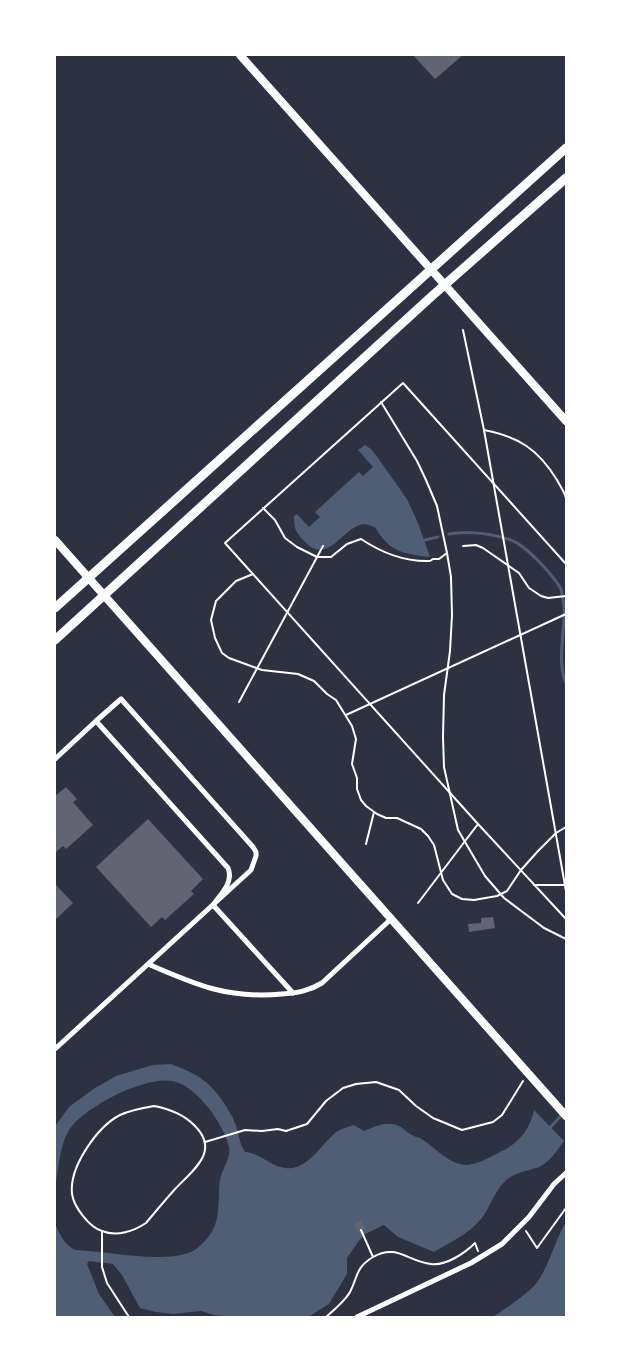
<svg xmlns="http://www.w3.org/2000/svg" width="621" height="1372" viewBox="0 0 621 1372" font-family="'DM Sans',sans-serif">
<style>
.water{fill:#4f5d75}
.lines{fill:none;stroke-linecap:round;stroke-linejoin:round}
.stream{stroke:#4f5d75;stroke-width:3}
.building{fill:#626471}
.path{stroke:#fff;stroke-width:2}
.minor{stroke:#fff;stroke-width:5}
.tertiary{stroke:#fff;stroke-width:8}
.primary{stroke:#fff;stroke-width:9}
</style>
<rect width="100%" height="100%" fill="#2d3142"/>
<g class="water">
<path d="M365,445l6,4 7,9 29,41 11,24 12,34c-26,-3 -41,-5 -55,-30 -5,-1 -10,-4 -15,-2 -19,5 -33,42 -57,15 -8,-9 -9,-12 -9,-24l3,-2 12,13 11,-10 -5,-5 44,-40 4,4 10,-9 -15,-17z"/>
<path d="M171,1064c25,9 40,18 55,42 3,5 7,11 9,17 4,10 4,20 10,29 15,1 25,14 40,16 22,3 36,-23 50,-35 5,-4 13,-6 19,-8l10,6c12,-5 24,-11 37,-4 3,2 5,5 9,7 3,2 7,3 10,4 15,9 29,27 47,27 12,-1 25,-9 35,-14 18,-9 28,-22 32,-41l30,31c-6,8 -14,21 -23,25 -11,5 -23,5 -32,12 -14,10 -18,29 -28,41 -11,14 -32,24 -47,33l-36,-15 -14,-12 -19,9 -7,8 -11,16v16l-18,30 -21,13h-74l-20,-2 -13,-4 -28,3 -17,-2 -16,-4 -18,-33 -9,-11 -24,-3 -2,3 12,30 16,23h-60v-94c4,11 10,22 20,27 34,1 85,14 116,2 5,-2 8,-6 12,-9 15,-15 15,-28 16,-48 0,-7 0,-13 2,-19 3,-9 10,-20 8,-29 -5,-22 -32,-62 -57,-66 -27,-5 -83,24 -100,45 -13,16 -13,43 -17,62v-62l15,-20 25,-18 21,-12 37,-11z"/>
<path d="M566,1222v95h-73c11,-7 32,-22 41,-31 15,-18 20,-44 32,-64z"/>
</g>
<g class="lines">
<g class="stream">
<path d="M449,534c18,-4 46,0 64,7 13,5 41,35 48,48 1,4 2,11 3,15 2,27 -8,54 2,80"/>
<path d="M425,540l13,-3"/>
<path d="M548,1130l18,-20"/>
</g>
</g>
<g class="building">
<path d="M413,55h50l-28,24z"/>
<path d="M66,787l11,12 -4,3 20,23 -27,24 -3,-3 -8,7v-57z"/>
<path d="M148,819l55,60 -12,12 3,3 -29,26 -3,-3 -11,10 -55,-60z"/>
<path d="M55,884l18,19 -18,17z"/>
<path d="M493,917l2,11 -26,4 -1,-8 13,-1v-5z"/>
<path d="M361,1220l5,8 -8,4 -4,-8z"/>
</g>
<g class="lines">
<g class="path">
<path d="M463,330l21,100 82,461"/>
<path d="M381,402l36,59 9,19 11,26 10,47 4,24 1,38 -2,36 -6,44 -1,42 1,30 14,63 27,46 19,22 40,30 22,11"/>
<path d="M484,430c35,7 54,19 73,50 3,6 7,11 9,18"/>
<path d="M263,508l12,12 10,18 12,9 20,10h14l16,-13 14,-5c21,14 44,23 69,22l3,-2h6l8,-6"/>
<path d="M463,546l13,-1 7,3 36,25 10,15 12,8 7,2 18,-2"/>
<path d="M566,564l-163,-181 -178,160 253,281 88,95"/>
<path d="M253,574l-17,7 -20,20 -5,19 4,18 7,15 7,5 33,12 36,4 16,7 13,13 9,6 16,26 4,13 -4,25 5,14v11l4,11 5,6 11,8 9,4h11l24,11 7,7 6,9 9,35 9,14 10,5 12,1 23,-4 10,-5 14,-21 17,-19 18,-18 10,-6"/>
<path d="M239,702l84,-156"/>
<path d="M346,715l220,-101"/>
<path d="M366,844l8,-32"/>
<path d="M534,885h32"/>
<path d="M418,903l60,-79"/>
<path d="M154,1106c16,3 29,8 40,19 27,26 -1,45 -18,63 -10,11 -20,23 -30,35 -12,8 -29,14 -44,8 -13,-4 -28,-24 -30,-37 -3,-27 25,-67 48,-79 11,-5 22,-7 34,-9z"/>
<path d="M205,1142l40,-12 17,1 16,-2 8,2 21,-7 19,-23 17,-13 13,-4 20,-2 23,8 17,16 17,12 29,12 31,-8 9,-7 21,-34"/>
<path d="M361,1230l12,27"/>
<path d="M102,1231v36l5,16 22,34"/>
<path d="M526,1231l11,17 29,-40"/>
<path d="M326,1317c8,-7 19,-16 24,-25 8,-15 5,-24 23,-35 24,-14 35,5 58,7 15,2 34,-11 44,-21l3,8"/>
</g>
<g class="minor">
<path d="M55,759l41,-38"/>
<path d="M213,905l80,88"/>
<path d="M148,964c48,21 80,35 134,30 15,-1 27,-3 40,-11l69,-64"/>
<path d="M55,1049l196,-179 5,-14v-4l-3,-5 -132,-148 -25,22 132,147c6,14 -7,26 -15,37"/>
<path d="M357,1317l114,-54 31,-19 27,-27 25,-33 12,-11"/>
</g>
<g class="tertiary">
<path d="M240,55l326,366"/>
<path d="M55,540l511,576"/>
</g>
<g class="primary">
<path d="M55,608l511,-460"/>
<path d="M55,640l377,-344 134,-118"/>
</g>
</g>
<rect width="621" height="1372" fill="none" stroke="#ffffff" stroke-width="112"/>
</svg>
